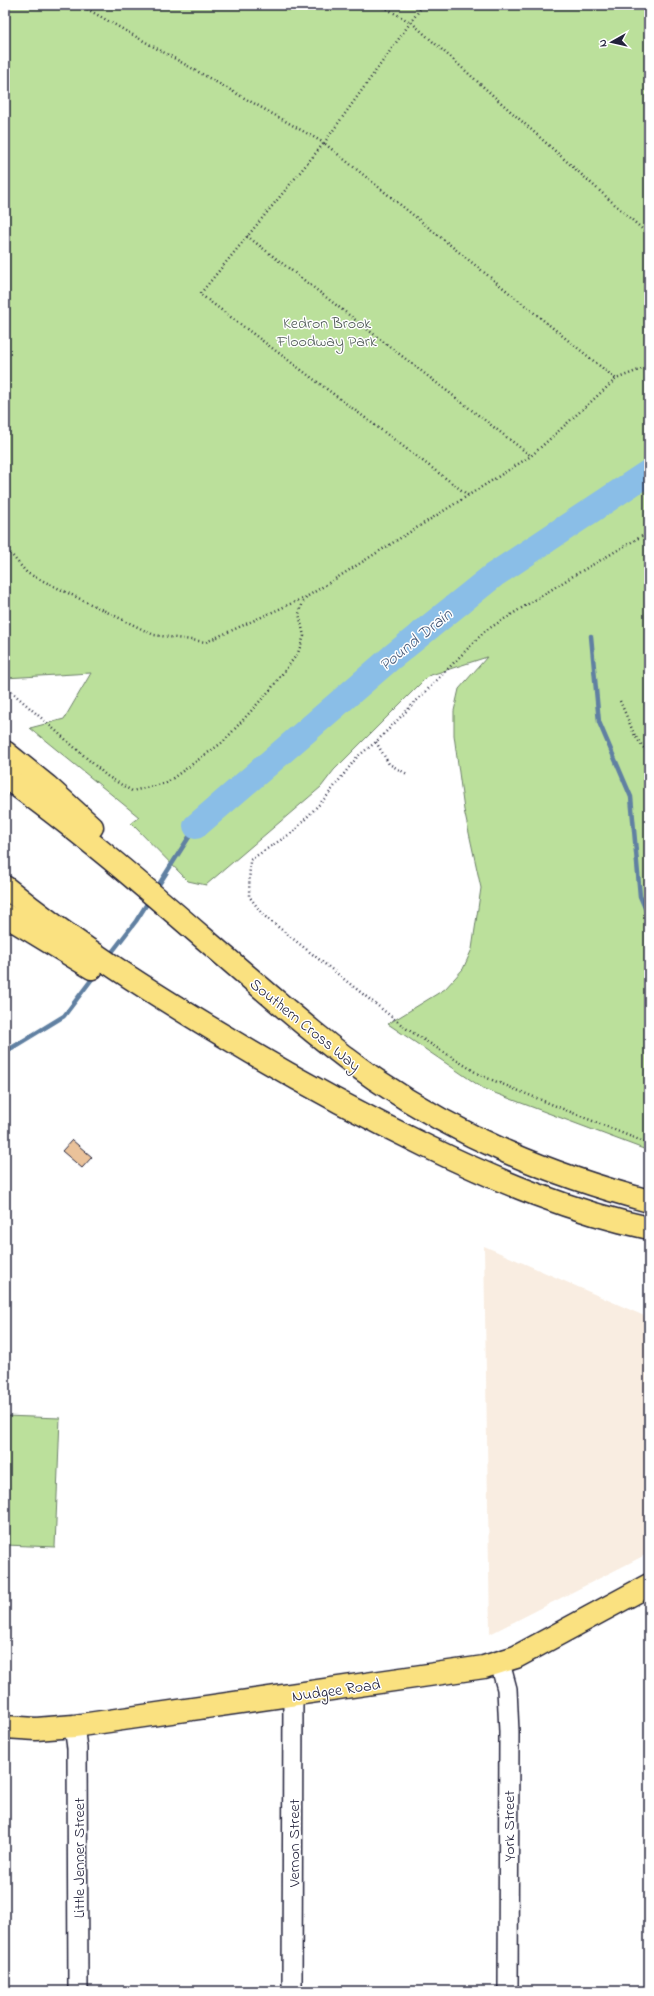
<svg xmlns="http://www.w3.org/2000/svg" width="654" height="1996" viewBox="0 0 654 1996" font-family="'Indie Flower',sans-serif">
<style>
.built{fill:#f9ede1}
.green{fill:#bbe09b;stroke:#6e816b}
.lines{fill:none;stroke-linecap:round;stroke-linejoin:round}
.stream{stroke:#6080a2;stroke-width:4.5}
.river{stroke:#8abee7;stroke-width:26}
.building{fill:#eac29a;stroke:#22223b}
.minor-casing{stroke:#22223b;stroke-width:22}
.major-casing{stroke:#22223b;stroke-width:25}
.highway-casing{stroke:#22223b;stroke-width:25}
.path{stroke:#22223b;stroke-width:2.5;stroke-dasharray:1 3;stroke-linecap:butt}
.minor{stroke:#fff;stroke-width:19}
.major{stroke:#fae180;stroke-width:22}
.highway{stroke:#fae180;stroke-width:22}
.labels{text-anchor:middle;stroke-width:3;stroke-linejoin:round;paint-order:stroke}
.park-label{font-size:16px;fill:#505b58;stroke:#fff}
.street-label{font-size:16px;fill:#22223b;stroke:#fff}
.water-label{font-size:17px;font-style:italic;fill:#465977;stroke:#fff}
</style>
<rect width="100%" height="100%" fill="#fff"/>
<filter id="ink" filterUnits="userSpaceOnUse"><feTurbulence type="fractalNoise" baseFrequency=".025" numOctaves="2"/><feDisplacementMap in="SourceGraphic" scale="8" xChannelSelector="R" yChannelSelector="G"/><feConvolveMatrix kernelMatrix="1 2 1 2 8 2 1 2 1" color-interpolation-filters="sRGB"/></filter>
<g filter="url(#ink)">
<path class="built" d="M484,1246l165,72v235l-159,81z"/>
<g class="green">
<path d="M5,5h644v1146l-165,-62 -96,-65 57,-35 18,-20 9,-20 9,-61 -17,-78 -10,-75v-24l5,-22 28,-32 -59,19 -94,94 -13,17 -115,98 -18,-4 -57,-58 8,-6 -109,-89 34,-9 27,-46 -86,5z"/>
<path d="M5,1416l55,2 -5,129 -50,-2z"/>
</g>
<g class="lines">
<g class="stream">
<path d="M591,636l8,86 32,75 9,99 9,21"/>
<path d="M156,889l40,-63"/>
<path d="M109,956l27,-35 14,-22"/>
<path d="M5,1052l59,-36 31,-41"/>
</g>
<path class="river" d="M196,826l196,-169 102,-82 155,-103"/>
</g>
<path class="building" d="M72,1140l20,17 -10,11 -20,-17z"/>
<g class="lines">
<defs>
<g id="minor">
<path d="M500,1663l7,26 2,43 -1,259"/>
<path d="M74,1726l3,22 1,243"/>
<path d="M292,1991l1,-296"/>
</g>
<path id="major" d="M5,1727l31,2 38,-3 410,-59 32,-10 133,-72"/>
<g id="highway">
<path d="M5,752l42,34 45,41"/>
<path d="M5,777c84,60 161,129 239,196 43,37 85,74 131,106 87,59 173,95 274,122"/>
<path d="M5,887c71,58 150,108 229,155 63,38 128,73 194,105 70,34 144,65 221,81"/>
<path d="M5,915l87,53"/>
</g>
</defs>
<use href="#minor" class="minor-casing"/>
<use href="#major" class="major-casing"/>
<use href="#highway" class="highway-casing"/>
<g class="path">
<path d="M80,5l244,138 99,-138"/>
<path d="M380,5l32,18 237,212"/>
<path d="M247,236l284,220"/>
<path d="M468,495l-268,-201 124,-151 292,236"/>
<path d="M649,532l-76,44 -88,55 -109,111 -19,15 -30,39 -34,36 -43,28 -1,36 14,19 144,114 73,46 169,69"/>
<path d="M5,547l22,26 127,62 52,7 102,-46"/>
<path d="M5,686l102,90 25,15 34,-8 57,-41 47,-52 28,-37 6,-17 -5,-22 4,-12 5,-6 223,-140 85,-77 33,-13"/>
<path d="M620,701l15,35 14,19"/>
<path d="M376,742l13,22 18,10"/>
</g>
<use href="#minor" class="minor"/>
<use href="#major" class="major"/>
<use href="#highway" class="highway"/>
</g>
</g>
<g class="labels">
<g class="park-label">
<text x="327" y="328">Kedron Brook<tspan x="327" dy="18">Floodway Park</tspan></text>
</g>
<g class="street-label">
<text transform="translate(306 1024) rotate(39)" y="6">Southern Cross Way</text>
<text transform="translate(336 1689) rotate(-8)" y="6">Nudgee Road</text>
<text transform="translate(508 1826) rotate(-90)" y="6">York Street</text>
<text transform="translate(293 1843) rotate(-90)" y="6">Vernon Street</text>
<text transform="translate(78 1858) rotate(-90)" y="6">Little Jenner Street</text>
</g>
<g class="water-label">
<text transform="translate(415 639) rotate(-39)" y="6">Pound Drain</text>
</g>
</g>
<rect width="654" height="1996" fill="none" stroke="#fff" stroke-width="20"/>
<rect x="10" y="10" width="634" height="1976" fill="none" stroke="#22223b" stroke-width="1.5" filter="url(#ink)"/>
<g transform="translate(612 42) rotate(262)" stroke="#ffffff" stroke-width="3" paint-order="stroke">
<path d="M0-3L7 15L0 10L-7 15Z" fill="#22223b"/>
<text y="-6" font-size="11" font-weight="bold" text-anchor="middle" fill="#22223b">N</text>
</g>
</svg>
